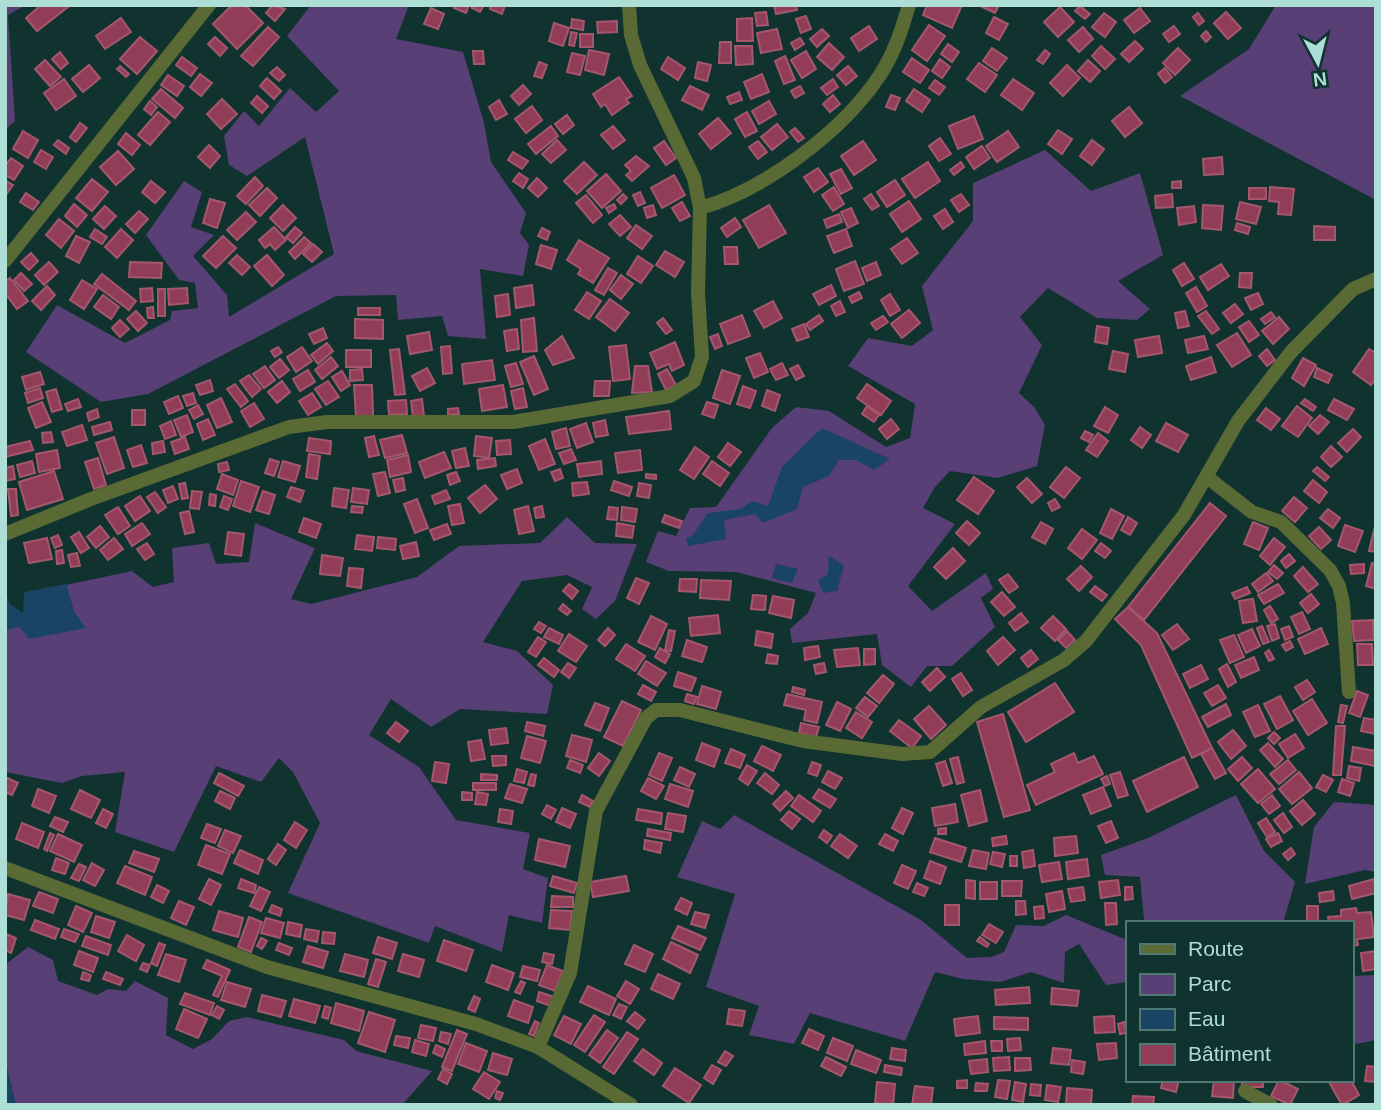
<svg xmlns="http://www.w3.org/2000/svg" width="1381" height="1110" viewBox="0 0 1381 1110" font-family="Arial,sans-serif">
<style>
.green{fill:#583f76}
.water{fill:#194463}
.building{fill:#923d57;stroke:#a4576d;stroke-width:2}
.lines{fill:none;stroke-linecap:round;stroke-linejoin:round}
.street{stroke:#5a6a35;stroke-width:14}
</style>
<rect width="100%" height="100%" fill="#10332f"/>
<g class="green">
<path d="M5,5h21l-18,10 7,106 -10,9z"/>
<path d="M311,5h98l-13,34 67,13 21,71 7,39 35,51 -6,20 9,12 -6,31 -43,-7 6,70 -38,-3 -6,-20 -44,4 -2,-25 -60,1 -188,98 -47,8 -75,-50 31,-47 68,38 45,-23 2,-9 26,-3 -3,-25 -16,-3 -33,-45 38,-54 18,11 -11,35 23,8 -21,21 34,39 2,22 105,-63 -29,-117 -58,39 -18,-11 -5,-29 20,-25 15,15 31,-38 26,24 23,-21 -52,-55z"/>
<path d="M1276,5h100v195l-196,-104 69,-47z"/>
<path d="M1045,150l46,41 49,-18 23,82 -45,26 32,28 -13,11 -40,-2 -49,-30 -28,29 22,28 -23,48 15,14 11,18 -8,41 -39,12 -48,-7 -15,16 -12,21 32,16 -47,62 24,25 54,-38 7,16 -12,9 14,29 -43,39h-25l-16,21 -29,-22 -5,-31 -85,9 -2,-14 18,-16 8,-20 -80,-21 -67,-1 -23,-9 12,-31 18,5 14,-28 26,-1 56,-79 24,-21 33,4 57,36 24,-9 5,-34 -67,-38 20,-28 44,8 21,-16 -11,-44 51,-65v-38z"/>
<path d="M567,517l28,26 42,1 -22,57 -19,18 -14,-10 10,-22 -25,-12 -45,6 -39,61 34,9 36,34 -6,29 -87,-5 -29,18 -40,-28 -22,36 50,32 37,53 74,13 -7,36 25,9 -6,45 -33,-8 -7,37 -67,-26 -6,17 -141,-50 32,-70 -27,-51 -14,-14 -18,24 -45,-16 -42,86 -59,-20 10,-60 -43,4 -20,7 -57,-11v-142l15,-4 65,2 -11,-16 -8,-27 66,-14 21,16 21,-5 -2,-34 37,-5 7,21 33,-2 6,-39 60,25 -24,51 20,5 106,-27 42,-31 81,-3z"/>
<path d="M1236,795l28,56 31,31 -12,41 -139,-3 -4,-43 -35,-2 -4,-20 47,-17z"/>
<path d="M1334,802l42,3v67l-11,-2 -60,14 9,-57z"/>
<path d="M734,815l187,105 46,38 24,-1 13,-5 12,-27 28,1 22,-11 61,25v42l-21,3 -27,-41 -14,8 -1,31 -33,-11 -30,10 -38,-3 -28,-7 -30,69 -95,-28 -16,31 -45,-9 10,-29 -53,-19 29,-93 -58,-17 25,-56 18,8z"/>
<path d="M28,947l25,13 5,21 39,14 11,-6 18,2 9,-10 33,17 -2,37 27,14 19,-10 17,-18 18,-4 97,23 12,11 76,20 -30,34h-386l-11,-44v-96z"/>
<path d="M1376,975v65l-25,5v-69z"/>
</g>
<g class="water">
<path d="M822,428l68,31 -16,11 -18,-10h-17l-10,16 -26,11 -6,22 -34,14 -8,-9 -31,6 2,19 -38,7 -2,-7 7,-4 15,-22 33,-4 11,-8 16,5 14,-39z"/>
<path d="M829,556l15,9 -7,26 -14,2 -5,-13 10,-6z"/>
<path d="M776,564l22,5 -6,14 -20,-5z"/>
<path d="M66,584l8,28 12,16 -57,11 -9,-12 -15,3v-38l5,12 13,9 1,-21z"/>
<path d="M5,1061l11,44h-11z"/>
</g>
<g class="building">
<path d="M41,5h26l1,2 -31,24 -11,-13z"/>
<path d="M232,5h13l18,18 -26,26 -24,-25z"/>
<path d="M273,5l12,4 -10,12 -9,-8z"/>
<path d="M455,5h14l-3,8 -12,-5z"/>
<path d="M473,5h11l-4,7 -8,-4z"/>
<path d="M491,5h14l-3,9 -12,-5z"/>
<path d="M774,5h22l1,5 -21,4z"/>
<path d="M927,5h35l-10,23 -29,-13z"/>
<path d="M978,5h21l-4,8z"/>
<path d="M1080,6l10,8 -5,5 -10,-8z"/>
<path d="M1060,7l14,15 -16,15 -14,-15z"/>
<path d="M431,8l13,6 -6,15 -14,-5z"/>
<path d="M1140,8l10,13 -16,12 -10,-13z"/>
<path d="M766,12l2,13 -11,1 -2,-13z"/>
<path d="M1226,12l15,16 -13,11 -14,-16z"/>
<path d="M1104,13l12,9 -11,15 -13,-10z"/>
<path d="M1198,13l6,8 -5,4 -6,-8z"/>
<path d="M806,16l5,13 -10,4 -5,-14z"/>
<path d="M994,17l14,7 -9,16 -13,-7z"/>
<path d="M121,18l10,14 -26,17 -9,-13z"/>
<path d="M752,18l1,23h-16v-22z"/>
<path d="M572,19l12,2 -1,9 -12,-2z"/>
<path d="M617,21v11l-19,1 -1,-11z"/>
<path d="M554,23l15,5 -6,18 -14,-5z"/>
<path d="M929,25l16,11 -18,25 -15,-11z"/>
<path d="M869,26l8,13 -18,12 -8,-13z"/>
<path d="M1174,26l6,8 -11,8 -6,-8z"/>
<path d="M268,27l11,10 -26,29 -12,-10z"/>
<path d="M1083,27l10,12 -14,13 -11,-12z"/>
<path d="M777,29l5,20 -21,4 -4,-20z"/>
<path d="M822,29l7,7 -12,11 -7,-8z"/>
<path d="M1206,31l5,6 -5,5 -5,-6z"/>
<path d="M571,32l6,1 -3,13 -5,-1z"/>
<rect x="580" y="34" width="13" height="13"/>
<path d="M140,37l17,14 -20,23 -17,-15z"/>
<path d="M215,37l12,11 -7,8 -12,-12z"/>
<path d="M800,38l4,6 -9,6 -4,-7z"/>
<path d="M1135,41l8,8 -14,13 -8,-8z"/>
<path d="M720,42h11v21h-12z"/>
<path d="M829,43l15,14 -12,13 -15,-13z"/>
<path d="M948,44l11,8 -7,10 -11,-8z"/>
<path d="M735,46h17l1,18 -17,1z"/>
<path d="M1101,46l14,13 -10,10 -13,-13z"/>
<path d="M992,48l15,10 -10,13 -14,-10z"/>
<path d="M1178,48l12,12 -15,15 -12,-12z"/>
<path d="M589,50l20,4 -5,21 -19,-5z"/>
<path d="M1045,50l5,4 -7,10 -6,-4z"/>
<path d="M473,51h10l1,13h-10z"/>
<path d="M806,51l10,18 -14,9 -11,-18z"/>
<path d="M60,52l8,11 -7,6 -9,-10z"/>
<path d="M572,53l13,3 -5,19 -13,-3z"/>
<path d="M785,56l10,24 -11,4 -9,-23z"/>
<path d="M182,57l15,11 -6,8 -15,-11z"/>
<path d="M668,57l17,11 -7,12 -17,-11z"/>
<path d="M912,58l17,12 -9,13 -17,-11z"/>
<path d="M940,59l10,8 -8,11 -10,-7z"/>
<path d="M45,60l16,17 -11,9 -15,-17z"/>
<path d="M1088,60l12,11 -10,11 -12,-11z"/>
<path d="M539,62l8,3 -5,13 -8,-2z"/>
<path d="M698,62l13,3 -4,16 -12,-3z"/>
<path d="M979,63l18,12 -12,17 -18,-13z"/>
<path d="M89,65l11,13 -17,14 -11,-13z"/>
<path d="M1067,65l13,13 -17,18 -13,-13z"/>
<path d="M120,66l9,8 -3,3 -9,-8z"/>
<path d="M848,66l9,10 -11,9 -9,-10z"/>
<path d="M277,67l8,8 -6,6 -9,-8z"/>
<path d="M1165,68l7,9 -7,6 -7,-9z"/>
<path d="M200,74l12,9 -11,13 -11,-9z"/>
<path d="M762,74l7,18 -18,7 -7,-17z"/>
<path d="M168,75l16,11 -7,10 -16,-11z"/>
<path d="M619,77l13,19 -6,3 3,4 -17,12 -7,-11 -4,3 -8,-13z"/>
<path d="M267,78l14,13 -7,8 -14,-13z"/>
<path d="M64,79l12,17 -20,14 -12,-17z"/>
<path d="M833,79l5,8 -11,8 -6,-7z"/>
<path d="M1013,79l21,14 -12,17 -21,-15z"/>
<path d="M935,80l10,7 -6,8 -10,-7z"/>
<path d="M523,85l8,9 -12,11 -8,-9z"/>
<path d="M690,86l19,9 -7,15 -20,-10z"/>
<path d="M800,86l4,7 -9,5 -4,-7z"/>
<path d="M161,89l22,19 -8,10 -23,-19z"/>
<path d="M914,89l16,11 -8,12 -16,-11z"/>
<path d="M739,92l3,8 -12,4 -3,-7z"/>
<path d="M833,95l7,9 -10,8 -7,-8z"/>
<path d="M891,95l9,3 -5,12 -9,-3z"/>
<path d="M257,96l11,10 -6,7 -11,-10z"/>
<path d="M222,99l15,15 -16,15 -14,-15z"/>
<path d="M499,100l8,14 -11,6 -7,-13z"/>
<path d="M150,101l7,6 -6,8 -7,-6z"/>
<path d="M769,101l7,13 -17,10 -7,-13z"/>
<path d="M532,106l10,14 -16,13 -11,-14z"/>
<path d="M1129,107l13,16 -17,14 -13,-16z"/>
<path d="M158,112l12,10 -20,23 -12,-10z"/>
<path d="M747,112l10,19 -12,6 -10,-18z"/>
<path d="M567,115l7,10 -11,9 -8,-10z"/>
<path d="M974,116l9,23 -25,10 -9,-23z"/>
<path d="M718,118l13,15 -20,16 -12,-15z"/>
<path d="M80,123l7,5 -11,14 -6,-5z"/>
<path d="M777,124l11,13 -16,13 -11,-13z"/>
<path d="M551,126l7,10 -22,18 -8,-10z"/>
<path d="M613,126l12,14 -12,9 -12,-14z"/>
<path d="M795,128l9,10 -6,4 -8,-10z"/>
<path d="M1058,130l14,9 -10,15 -14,-10z"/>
<path d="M23,131l15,9 -10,18 -15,-9z"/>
<path d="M1008,131l11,16 -22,15 -11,-16z"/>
<path d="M126,133l14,12 -8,10 -14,-11z"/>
<path d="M940,138l11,16 -12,7 -10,-15z"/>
<path d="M58,140l11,8 -3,6 -12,-9z"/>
<path d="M557,140l9,10 -15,13 -9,-9z"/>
<path d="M1092,140l12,9 -12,16 -12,-9z"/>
<path d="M664,141l12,17 -10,7 -12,-17z"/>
<path d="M758,141l9,11 -9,7 -9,-12z"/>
<path d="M863,141l13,19 -22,15 -13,-19z"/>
<path d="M209,145l11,11 -10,12 -12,-11z"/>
<path d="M982,146l8,12 -16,11 -8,-12z"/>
<path d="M41,150l12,7 -7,12 -12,-7z"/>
<path d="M118,151l16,18 -18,16 -16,-18z"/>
<path d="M513,152l15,9 -6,8 -14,-9z"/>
<path d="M636,156l13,10 -17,15 -6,-6 5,-4 -6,-6z"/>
<path d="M1222,157l1,17 -19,1 -1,-16z"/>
<path d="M11,158l12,8 -9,14 -9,-5v-9z"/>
<path d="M584,162l13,13 -20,19 -13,-13z"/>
<path d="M928,162l12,19 -25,17 -13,-19z"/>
<path d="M961,162l3,5 -10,8 -4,-5z"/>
<path d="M818,168l10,14 -14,10 -10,-15z"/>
<path d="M841,169l11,19 -11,6 -11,-20z"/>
<path d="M519,173l9,6 -5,9 -10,-7z"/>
<path d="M606,174l15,17 -19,17 -15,-17z"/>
<path d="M674,175l11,20 -23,13 -11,-20z"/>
<path d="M255,177l8,9 -17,18 -9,-8z"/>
<path d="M537,178l10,10 -9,9 -10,-9z"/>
<path d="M92,179l16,13 -16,19 -16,-13z"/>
<path d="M5,180l8,5 -8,11z"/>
<path d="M895,180l10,15 -18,12 -10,-15z"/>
<path d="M151,181l14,11 -10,11 -13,-11z"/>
<path d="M1181,181v7h-9v-6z"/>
<path d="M834,187l10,17 -11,7 -11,-16z"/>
<path d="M1270,187l24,2 -3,26 -13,-1 1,-12 -10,-1z"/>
<path d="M267,188l10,10 -17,18 -11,-11z"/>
<rect x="1249" y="188" width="17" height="11"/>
<path d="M640,192l5,11 -7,3 -5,-11z"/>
<path d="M26,193l13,9 -6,8 -13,-8z"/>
<path d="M623,194l4,4 -6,6 -4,-4z"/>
<path d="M871,194l8,12 -7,4 -8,-11z"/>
<path d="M961,194l8,11 -10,7 -8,-12z"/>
<path d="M1172,194l1,13 -17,1 -1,-12z"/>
<path d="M586,195l16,20 -9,8 -17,-20z"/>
<path d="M210,199l15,4 -8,25 -14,-5z"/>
<path d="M909,201l12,18 -19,13 -12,-18z"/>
<path d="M682,202l8,14 -10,5 -8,-13z"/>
<path d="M1240,202l21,5 -5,17 -20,-5z"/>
<path d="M74,204l13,11 -10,12 -12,-11z"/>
<path d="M614,204l2,4 -7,5 -3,-5z"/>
<path d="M283,205l13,13 -13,13 -13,-13z"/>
<path d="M653,205l3,10 -9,3 -3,-10z"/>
<path d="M769,205l17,28 -27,15 -16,-28z"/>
<path d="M1203,205l20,1 -2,24 -19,-2z"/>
<path d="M105,206l11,10 -12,13 -11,-10z"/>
<path d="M1194,206l2,16 -17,3 -2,-17z"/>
<path d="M851,208l7,15 -10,5 -7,-16z"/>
<path d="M945,209l8,13 -10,7 -9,-13z"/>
<path d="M139,211l9,8 -13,14 -9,-9z"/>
<path d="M246,212l10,10 -19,18 -10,-10z"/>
<path d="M839,214l3,8 -15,6 -3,-8z"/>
<path d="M620,215l11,12 -11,9 -11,-12z"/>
<path d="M735,218l6,9 -14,10 -6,-9z"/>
<path d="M59,219l15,12 -13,17 -15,-13z"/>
<path d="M1237,223l13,4 -2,7 -13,-4z"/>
<path d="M636,225l16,11 -10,13 -15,-11z"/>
<path d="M1314,226l21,1v13h-21z"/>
<path d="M274,227l12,13 -11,10 -5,-6 -5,4 -6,-8z"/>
<path d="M295,227l7,6 -9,10 -7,-6z"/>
<path d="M542,228l8,4 -3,8 -9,-4z"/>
<path d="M95,229l12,8 -5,7 -12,-7z"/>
<path d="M121,229l12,11 -16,18 -12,-11z"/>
<path d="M846,229l6,17 -18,7 -7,-17z"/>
<path d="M76,236l14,6 -11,21 -13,-7z"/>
<path d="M223,236l13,12 -20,20 -13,-12z"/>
<path d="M304,237l7,6 -16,16 -6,-7z"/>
<path d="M907,238l11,15 -16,11 -11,-15z"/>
<path d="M579,240l30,18 -16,25 -15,-9 3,-5 -14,-9z"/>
<path d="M313,244l9,8 -10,10 -9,-8z"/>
<path d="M541,245l16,5 -6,19 -15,-5z"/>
<path d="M724,247h13l1,17h-13z"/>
<path d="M665,251l19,11 -9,15 -19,-12z"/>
<path d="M31,253l7,8 -9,9 -8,-8z"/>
<path d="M237,255l13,12 -8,8 -13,-12z"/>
<path d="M267,255l17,20 -12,11 -18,-20z"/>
<path d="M638,256l15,10 -12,17 -14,-9z"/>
<path d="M855,261l9,23 -20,7 -8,-22z"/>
<path d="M49,262l9,10 -14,13 -9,-10z"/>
<path d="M130,262l32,1 -1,15 -32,-1z"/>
<path d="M876,262l5,13 -14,6 -5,-13z"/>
<path d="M1184,263l10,16 -12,7 -9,-16z"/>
<path d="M1221,264l8,12 -21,14 -8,-13z"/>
<path d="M608,268l9,5 -13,22 -9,-5z"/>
<path d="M21,273l11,11 -8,7 -10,-11z"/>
<path d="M1240,273h12l-1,15 -12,-1z"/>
<path d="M102,274l34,27 -7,9 -35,-26z"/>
<path d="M621,275l12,9 -12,15 -11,-9z"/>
<path d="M10,278l18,23 -11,8 -12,-16v-11z"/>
<path d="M82,280l15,9 -13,20 -14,-9z"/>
<path d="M532,285l2,20 -18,3 -2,-20z"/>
<path d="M831,285l5,11 -17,9 -6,-11z"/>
<path d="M47,286l8,9 -14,15 -9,-9z"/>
<path d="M1196,287l11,19 -10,6 -11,-19z"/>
<path d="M152,288l1,13 -12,1 -1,-13z"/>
<path d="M187,288l1,15 -19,2 -1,-16z"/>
<rect x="158" y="289" width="7" height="27"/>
<path d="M587,292l14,9 -12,18 -14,-9z"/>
<path d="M859,292l3,6 -10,5 -3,-6z"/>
<path d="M1258,293l5,11 -12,6 -6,-12z"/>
<path d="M508,294l2,21 -13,2 -2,-21z"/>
<path d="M890,294l10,16 -10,6 -9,-16z"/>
<path d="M103,295l16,12 -8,12 -17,-12z"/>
<path d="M610,299l19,14 -14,18 -19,-14z"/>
<path d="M773,301l9,17 -18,10 -10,-17z"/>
<path d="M840,301l5,11 -9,4 -5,-10z"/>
<path d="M1235,304l8,10 -12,9 -8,-10z"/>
<path d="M153,307l1,11h-6l-1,-10z"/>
<rect x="358" y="308" width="22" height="7"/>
<path d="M909,310l11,13 -18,15 -11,-14z"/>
<path d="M136,311l11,12 -9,8 -11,-12z"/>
<path d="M1185,311l4,15 -11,2 -3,-15z"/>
<path d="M1206,311l13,18 -7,5 -14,-18z"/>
<path d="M1271,312l4,5 -10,7 -4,-5z"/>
<path d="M742,315l8,21 -22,8 -8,-20z"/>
<path d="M819,315l4,6 -13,9 -4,-6z"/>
<path d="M883,316l5,6 -12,8 -5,-7z"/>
<path d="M1279,317l10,12 -16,15 -11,-13z"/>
<path d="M534,318l3,33 -14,1 -2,-32z"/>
<path d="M663,318l9,12 -6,4 -9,-11z"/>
<path d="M355,319l28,1v19l-28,-1z"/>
<path d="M120,320l9,9 -9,8 -8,-9z"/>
<path d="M1249,321l10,14 -10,7 -10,-15z"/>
<path d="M804,324l5,13 -12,4 -5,-12z"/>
<path d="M1097,326l12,2 -2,16 -12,-2z"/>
<path d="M323,328l4,10 -13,6 -5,-10z"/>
<path d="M517,329l2,20 -12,2 -3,-20z"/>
<path d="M429,332l3,18 -22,4 -3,-18z"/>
<path d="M1237,333l14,22 -19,12 -15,-22z"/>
<path d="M718,334l4,12 -7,3 -5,-12z"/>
<path d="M562,336l12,22 -21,7 -8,-15z"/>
<path d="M1159,336l3,17 -24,4 -3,-17z"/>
<path d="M1204,336l4,13 -20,4 -3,-13z"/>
<path d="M675,342l9,23 -12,6 -3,-7 -12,5 -7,-16z"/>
<path d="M327,343l6,8 -15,13 -7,-9z"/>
<path d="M626,345l4,34 -17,2 -4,-34z"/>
<path d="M450,346l2,27 -9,1 -2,-27z"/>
<path d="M278,347l4,5 -7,5 -4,-6z"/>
<path d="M302,347l10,14 -16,11 -9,-15z"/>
<path d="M399,349l6,45 -10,1 -5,-45z"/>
<path d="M1267,349l8,11 -8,6 -8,-10z"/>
<path d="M1369,349l7,4v25l-5,7 -18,-13z"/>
<rect x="346" y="350" width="25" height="17"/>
<path d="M1113,351l15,3 -3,18 -16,-3z"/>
<path d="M760,353l8,19 -14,6 -8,-20z"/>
<path d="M534,356l14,33 -14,6 -14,-33z"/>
<path d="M331,357l7,9 -16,13 -7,-9z"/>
<path d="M1211,357l5,15 -25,8 -5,-14z"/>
<path d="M1303,358l13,7 -12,21 -12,-8z"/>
<path d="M280,359l9,11 -10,8 -9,-11z"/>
<path d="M492,360l3,20 -31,4 -2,-20z"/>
<path d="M516,363l7,21 -12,3 -6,-21z"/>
<path d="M782,363l6,12 -12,5 -6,-11z"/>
<path d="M798,365l6,11 -8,4 -6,-11z"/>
<path d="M265,366l10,14 -11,8 -11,-14z"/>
<path d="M635,366h13l4,26 -20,1z"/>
<path d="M427,368l8,15 -15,8 -8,-15z"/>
<path d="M1317,368l15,7 -4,8 -14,-6z"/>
<path d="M362,369l1,11 -13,1v-11z"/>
<path d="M667,369l9,16 -10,5 -8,-16z"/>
<path d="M308,370l7,12 -15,9 -7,-12z"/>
<path d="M722,370l18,6 -10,28 -17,-6z"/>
<path d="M342,371l8,14 -9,6 -9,-14z"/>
<path d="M40,372l4,12 -18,6 -4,-13z"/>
<path d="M249,375l12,14 -9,8 -12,-16z"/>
<path d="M210,380l3,11 -13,4 -4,-10z"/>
<path d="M282,381l8,11 -13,11 -9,-11z"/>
<path d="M328,381l11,16 -13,8 -11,-16z"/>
<path d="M595,381h15l-1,15h-15z"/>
<path d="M235,384l13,17 -7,6 -14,-18z"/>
<path d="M867,384l24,17 -10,14 -24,-17z"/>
<path d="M354,385h18l1,31h-17z"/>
<path d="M503,385l4,22 -25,4 -3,-22z"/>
<path d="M743,386l13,5 -6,17 -13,-4z"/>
<path d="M40,388l3,10 -15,5 -3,-10z"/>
<path d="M523,388l4,19 -12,2 -4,-18z"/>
<path d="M56,389l6,20 -10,3 -6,-20z"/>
<path d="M767,390l13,5 -5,16 -13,-5z"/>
<path d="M193,393l3,10 -9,3 -4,-10z"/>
<path d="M312,393l9,14 -13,8 -9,-14z"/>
<path d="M178,396l5,12 -14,6 -5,-12z"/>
<path d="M221,398l11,24 -15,6 -10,-23z"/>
<path d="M78,399l3,8 -13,4 -3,-7z"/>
<path d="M422,399l2,17 -11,1 -2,-16z"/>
<path d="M1305,399l11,8 -3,4 -12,-8z"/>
<path d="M1334,399l20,10 -7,11 -19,-10z"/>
<path d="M406,400l1,14 -18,1 -1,-14z"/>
<path d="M42,402l9,20 -15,6 -8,-20z"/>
<path d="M707,402l11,3 -4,13 -12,-4z"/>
<path d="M254,403l10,16 -14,8 -9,-16z"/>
<path d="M198,405l5,9 -9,5 -5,-9z"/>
<path d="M867,406l12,9 -5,7 -12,-8z"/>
<path d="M1297,406l15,12 -14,19 -16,-11z"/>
<path d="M1105,407l13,8 -10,18 -14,-7z"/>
<path d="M458,408l1,6 -11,1v-6z"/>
<path d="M1266,408l14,11 -9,11 -14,-10z"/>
<path d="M97,409l2,8 -10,4 -2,-8z"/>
<rect x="132" y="410" width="13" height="15"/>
<path d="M669,411l2,18 -42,5 -3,-17z"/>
<path d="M187,415l6,17 -12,5 -7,-17z"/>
<path d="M1320,415l9,7 -11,12 -9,-8z"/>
<path d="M208,419l7,16 -12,5 -6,-16z"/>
<path d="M891,419l8,10 -12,10 -8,-10z"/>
<path d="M605,420l3,15 -12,2 -3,-14z"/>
<path d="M171,421l5,14 -11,4 -5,-13z"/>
<path d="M110,422l2,8 -18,5 -2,-8z"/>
<path d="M586,423l7,19 -16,6 -7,-19z"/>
<path d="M1166,423l22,12 -10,17 -22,-11z"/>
<path d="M82,425l5,15 -20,6 -5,-14z"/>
<path d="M1140,427l11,8 -9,13 -11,-8z"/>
<path d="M566,428l4,18 -14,3 -4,-17z"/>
<path d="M1353,429l8,8 -14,15 -9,-9z"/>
<path d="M1085,431l8,4 -4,7 -8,-4z"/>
<path d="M51,432l2,10 -10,1 -1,-10z"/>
<path d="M1098,433l10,8 -11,16 -11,-7z"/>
<path d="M402,435l5,18 -22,5 -5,-18z"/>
<path d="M374,436l5,19 -10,2 -4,-19z"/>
<path d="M476,436l16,2 -3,20 -15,-2z"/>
<path d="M114,437l10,31 -17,6 -11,-31z"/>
<path d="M185,437l4,12 -14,5 -4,-12z"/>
<path d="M309,438l22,3 -1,13 -23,-3z"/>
<path d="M545,439l10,25 -16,6 -10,-24z"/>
<path d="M510,440l1,14 -14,1 -1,-14z"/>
<path d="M30,441l3,9 -28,7v-10z"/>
<path d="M163,441l2,11 -12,2 -1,-11z"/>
<path d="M728,443l13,9 -11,14 -12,-9z"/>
<path d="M141,445l6,18 -14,4 -6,-17z"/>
<path d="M1331,446l11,11 -11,10 -10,-10z"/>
<path d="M695,447l14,10 -15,22 -14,-9z"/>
<path d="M465,448l4,18 -13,2 -4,-17z"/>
<path d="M571,449l5,11 -12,4 -5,-11z"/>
<path d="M57,450l3,18 -21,4 -3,-18z"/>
<path d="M640,450l2,20 -24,3 -3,-20z"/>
<path d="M444,452l7,16 -26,10 -6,-16z"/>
<path d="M309,454l11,2 -3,23 -11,-2z"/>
<path d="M408,455l3,17 -21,5 -3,-17z"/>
<path d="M98,458l8,27 -12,4 -9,-27z"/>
<path d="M495,458l1,8 -18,3 -1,-9z"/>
<path d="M270,459l9,3 -5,14 -9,-3z"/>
<path d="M32,461l3,12 -15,4 -3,-12z"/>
<path d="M283,461l17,5 -5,16 -17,-5z"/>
<path d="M601,461l1,13 -23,3 -2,-13z"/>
<path d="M712,461l17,12 -9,13 -17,-12z"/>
<path d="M227,462l2,8 -10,2 -1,-8z"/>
<path d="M13,466l2,13 -10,2v-13z"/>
<path d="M1066,467l14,11 -16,20 -14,-11z"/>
<path d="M1317,467l12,10 -4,4 -12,-10z"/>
<path d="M517,469l5,14 -15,6 -6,-14z"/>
<path d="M560,469l3,9 -8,3 -4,-9z"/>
<path d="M54,471l9,28 -36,11 -8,-28z"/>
<path d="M385,472l5,21 -12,3 -5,-22z"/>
<path d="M456,472l4,9 -10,4 -3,-10z"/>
<path d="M222,474l16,6 -5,15 -16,-6z"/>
<path d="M646,474l10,1v4l-10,-1z"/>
<path d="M974,477l20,14 -16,23 -21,-14z"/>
<path d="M403,478l2,12 -9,2 -3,-12z"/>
<path d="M1027,478l15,16 -10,9 -15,-16z"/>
<path d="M1313,480l14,12 -8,11 -15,-12z"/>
<path d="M241,481l18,6 -9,25 -17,-6z"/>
<path d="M614,481l18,6 -3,9 -18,-6z"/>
<path d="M587,482l2,12 -16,2 -1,-13z"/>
<path d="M185,483l3,15 -6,1 -3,-15z"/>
<path d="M639,483l12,2 -2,13 -12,-2z"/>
<path d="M485,485l12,14 -17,14 -12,-15z"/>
<path d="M173,486l5,13 -10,4 -5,-13z"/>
<path d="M291,487l13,4 -4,11 -13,-5z"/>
<path d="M334,488l15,2 -3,18 -14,-2z"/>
<path d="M353,488l16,2 -2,14 -16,-2z"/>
<path d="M8,489h8l2,26 -7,1z"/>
<path d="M446,490l4,9 -15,5 -3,-8z"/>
<path d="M192,491l10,1 -3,17 -9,-1z"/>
<path d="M263,491l12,4 -6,19 -13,-4z"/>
<path d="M155,492l11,15 -8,6 -11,-16z"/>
<path d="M210,494l6,1 -1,11 -6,-1z"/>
<path d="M140,496l10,15 -15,10 -10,-15z"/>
<path d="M224,496l8,3 -4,11 -8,-3z"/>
<path d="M1294,497l13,11 -12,14 -13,-11z"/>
<path d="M417,499l11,29 -13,5 -11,-29z"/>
<path d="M1055,499l5,8 -8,4 -4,-8z"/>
<path d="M1210,503l16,13 -82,104 -16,-13z"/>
<path d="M460,504l4,19 -12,2 -4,-19z"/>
<path d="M352,506l11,1 -1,6 -11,-1z"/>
<path d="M528,506l6,25 -15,3 -5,-24z"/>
<path d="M542,506l2,11 -8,1 -2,-10z"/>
<path d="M118,507l12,19 -12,8 -13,-19z"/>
<path d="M609,507l9,1 -1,12 -10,-1z"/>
<path d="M622,507l15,2 -2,13 -14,-2z"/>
<path d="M1111,509l13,7 -12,23 -12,-6z"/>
<path d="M1328,509l12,9 -7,10 -13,-10z"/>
<path d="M189,511l5,21 -9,2 -5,-21z"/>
<path d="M665,515l17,6 -3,7 -17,-6z"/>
<path d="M1128,517l9,6 -7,12 -9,-5z"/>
<path d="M304,518l17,6 -5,14 -17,-6z"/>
<path d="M967,521l13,12 -11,12 -13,-12z"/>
<path d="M1041,522l12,7 -8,15 -13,-7z"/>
<path d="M1253,522l15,6 -9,22 -15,-6z"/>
<path d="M1376,522v30l-7,-1z"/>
<path d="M142,523l8,11 -18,12 -7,-12z"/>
<path d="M617,523l17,3 -2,12 -16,-2z"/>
<path d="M447,524l4,10 -17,6 -4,-10z"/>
<path d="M1345,525l18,6 -8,21 -17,-6z"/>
<path d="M100,526l9,11 -13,11 -9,-11z"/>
<path d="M1319,527l12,13 -10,9 -12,-13z"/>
<path d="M1082,529l15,11 -15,19 -14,-11z"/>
<path d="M79,532l10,16 -8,5 -10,-16z"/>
<path d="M228,532l16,2 -3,22 -16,-2z"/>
<path d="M58,535l4,10 -7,3 -4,-10z"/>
<path d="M357,535l17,2 -2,14 -17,-2z"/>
<path d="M378,537l18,2 -1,11 -18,-2z"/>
<path d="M47,538l5,21 -23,4 -5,-20z"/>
<path d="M114,538l9,11 -15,11 -8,-10z"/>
<path d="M1274,538l11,9 -15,18 -10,-9z"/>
<path d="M416,542l3,14 -16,3 -3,-13z"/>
<path d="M147,543l7,11 -9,6 -8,-11z"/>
<path d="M1101,543l10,8 -6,7 -10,-7z"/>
<path d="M953,548l12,13 -19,18 -12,-12z"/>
<path d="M62,550l2,13 -7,1 -1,-13z"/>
<path d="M77,553l3,13 -9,1 -3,-12z"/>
<path d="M1289,554l6,7 -9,7 -5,-7z"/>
<path d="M322,555l21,3 -3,18 -20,-2z"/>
<path d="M1372,563l4,1v25l-10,-3z"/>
<path d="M1364,564v9l-13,1 -1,-9z"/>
<path d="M1274,565l9,8 -6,6 -9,-7z"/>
<path d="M1081,566l11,11 -13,14 -12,-12z"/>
<path d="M1303,567l15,17 -10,8 -14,-16z"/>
<path d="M349,568l14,1 -2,19 -14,-2z"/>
<path d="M1266,573l7,8 -15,11 -6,-8z"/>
<path d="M1008,574l10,13 -9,6 -10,-13z"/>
<path d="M636,578l13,5 -10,21 -12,-6z"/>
<path d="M680,579h17l-1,13 -17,-1z"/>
<path d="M701,580l30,1 -2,19 -29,-2z"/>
<path d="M569,584l9,7 -6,8 -9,-8z"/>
<path d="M1278,584l6,9 -20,11 -6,-9z"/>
<path d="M1095,586l12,9 -5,6 -12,-9z"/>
<path d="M1247,587l3,6 -15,6 -3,-6z"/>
<path d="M1002,592l13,15 -11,9 -13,-14z"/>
<path d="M1311,594l8,10 -11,9 -8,-10z"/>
<path d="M753,595l13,1 -1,14 -14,-1z"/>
<path d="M773,596l21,4 -3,18 -22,-5z"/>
<path d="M1253,599l4,22 -14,2 -4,-22z"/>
<path d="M563,604l8,7 -4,4 -8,-6z"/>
<path d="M1270,606l8,13 -7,4 -7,-13z"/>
<path d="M1128,607l29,26 55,115 -20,10 -51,-113 -26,-26z"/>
<path d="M1302,612l8,17 -11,5 -8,-17z"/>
<path d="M1021,613l7,9 -13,9 -6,-8z"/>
<path d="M718,615l2,18 -29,3 -2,-18z"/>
<path d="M651,616l16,8 -12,26 -17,-8z"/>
<path d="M1053,616l13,13 -11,12 -14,-13z"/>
<path d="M1373,620l1,20 -20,1 -2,-20z"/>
<path d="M539,622l7,4 -5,7 -7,-4z"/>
<path d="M1177,624l12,15 -16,11 -11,-15z"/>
<path d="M1275,624l4,14 -7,3 -5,-15z"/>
<path d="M1262,626l7,16 -6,2 -6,-16z"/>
<path d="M1289,626l4,11 -8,3 -4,-11z"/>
<path d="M549,628l14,7 -4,9 -15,-7z"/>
<path d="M608,628l7,7 -10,11 -7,-6z"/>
<path d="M1321,628l7,16 -23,10 -7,-15z"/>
<path d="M1252,629l8,17 -14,7 -8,-18z"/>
<path d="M669,630l6,1 -4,20 -6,-1z"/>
<path d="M757,631l16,3 -2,14 -16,-3z"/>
<path d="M1067,631l8,9 -9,8 -8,-8z"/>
<path d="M569,634l18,12 -11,16 -18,-11z"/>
<path d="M1234,635l10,22 -14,6 -10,-23z"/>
<path d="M538,637l8,5 -10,15 -8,-5z"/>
<path d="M1003,637l12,13 -17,15 -11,-14z"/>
<path d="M687,640l20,7 -5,15 -20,-6z"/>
<path d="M1290,641l3,6 -7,4 -4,-6z"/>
<path d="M626,644l19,12 -10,15 -19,-12z"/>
<path d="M1357,644h15l1,21h-15z"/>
<path d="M818,646l2,11 -15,3 -1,-12z"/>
<path d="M660,648l10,6 -5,9 -10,-6z"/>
<path d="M858,648l2,17 -23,2 -3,-17z"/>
<path d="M864,649h11v15l-11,1z"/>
<path d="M1031,650l7,9 -10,8 -7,-9z"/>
<path d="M1269,650l5,9 -5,2 -4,-8z"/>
<path d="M768,654l10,2 -1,8 -11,-1z"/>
<path d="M1254,657l5,13 -18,8 -6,-13z"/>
<path d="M544,658l15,12 -5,7 -16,-12z"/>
<path d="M646,661l20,12 -9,13 -19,-12z"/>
<path d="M568,663l8,5 -7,10 -8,-6z"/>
<path d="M824,663l2,9 -10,2 -2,-9z"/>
<path d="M1227,664l9,18 -8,5 -9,-18z"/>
<path d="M1201,665l7,14 -18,9 -7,-14z"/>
<path d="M937,668l8,9 -15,14 -8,-9z"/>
<path d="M678,672l18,6 -5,13 -17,-5z"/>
<path d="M961,673l11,17 -9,6 -11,-17z"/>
<path d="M883,675l11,9 -15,19 -12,-10z"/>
<path d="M1307,680l8,12 -12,8 -8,-13z"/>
<path d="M1055,683l19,29 -48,30 -18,-30z"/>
<path d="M643,685l13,7 -5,9 -13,-7z"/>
<path d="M1218,685l8,13 -14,8 -8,-13z"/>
<path d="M702,686l19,6 -5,17 -19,-5z"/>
<path d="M793,687l12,3 -1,5 -12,-3z"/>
<path d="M1357,691l11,4 -8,22 -11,-4z"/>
<path d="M687,694l10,3 -3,7 -9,-3z"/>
<path d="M787,694l35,8 -5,21 -13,-3 2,-10 -22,-5z"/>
<path d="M1280,696l13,24 -16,9 -13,-25z"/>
<path d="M865,697l12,9 -9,11 -12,-9z"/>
<path d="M1312,699l15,24 -19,12 -15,-24z"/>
<path d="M622,701l19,9 -18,36 -19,-9z"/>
<path d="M837,702l14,7 -11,22 -14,-6z"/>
<path d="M595,703l14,5 -9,23 -15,-6z"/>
<path d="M1226,704l5,11 -23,12 -6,-10z"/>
<path d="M1258,705l12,26 -15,6 -12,-25z"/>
<path d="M1341,705l6,1 -4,17 -5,-1z"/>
<path d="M929,706l17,19 -15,14 -17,-20z"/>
<path d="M856,712l16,10 -10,16 -16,-10z"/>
<path d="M1003,714l27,96 -26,7 -27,-95z"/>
<path d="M1364,718l12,2v14l-15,-3z"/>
<path d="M899,720l22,16 -9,12 -22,-17z"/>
<path d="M396,722l12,9 -9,11 -12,-9z"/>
<path d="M527,722l18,4 -2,10 -18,-5z"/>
<path d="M801,723l18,4 -3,10 -17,-4z"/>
<path d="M1336,726h9l-4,49h-8z"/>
<path d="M506,728l2,15 -17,2 -2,-15z"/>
<path d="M1233,730l13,16 -15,13 -13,-17z"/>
<path d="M1274,732l6,6 -6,6 -6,-6z"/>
<path d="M1295,734l9,14 -16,10 -9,-14z"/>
<path d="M572,735l20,5 -6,22 -20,-6z"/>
<path d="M527,736l19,5 -6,22 -19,-5z"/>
<path d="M481,740l4,19 -14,2 -3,-19z"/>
<path d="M702,743l18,7 -6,17 -18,-7z"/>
<path d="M1268,743l15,16 -8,8 -15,-17z"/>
<path d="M762,746l19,9 -8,16 -19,-10z"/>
<path d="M1353,747l23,4 -1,15 -24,-5z"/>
<path d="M1212,748l14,25 -11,6 -14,-25z"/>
<path d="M731,749l14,6 -5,13 -15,-5z"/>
<path d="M599,753l11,8 -11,15 -11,-8z"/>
<path d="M659,753l13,5 -10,23 -13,-6z"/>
<path d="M1074,753l4,10 16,-7 9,18 -67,31 -9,-20 28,-13 -4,-8z"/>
<path d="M492,756h14v9l-13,1z"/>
<path d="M958,757l6,25 -7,2 -7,-25z"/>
<path d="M1184,757l14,30 -51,25 -14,-31z"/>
<path d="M1242,757l10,11 -14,13 -10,-12z"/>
<path d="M570,760l13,5 -3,8 -13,-5z"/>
<path d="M1288,760l8,10 -17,14 -9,-10z"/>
<path d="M945,761l7,22 -9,3 -7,-22z"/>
<path d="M435,762l14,2 -3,19 -14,-2z"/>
<path d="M812,762l9,3 -4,11 -9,-3z"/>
<path d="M747,765l10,6 -9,14 -9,-6z"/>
<path d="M1349,766l12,2 -2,13 -12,-3z"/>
<path d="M680,767l15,7 -6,13 -15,-7z"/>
<path d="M517,769l10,3 -3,11 -10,-2z"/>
<path d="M1258,769l17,20 -17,14 -17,-19z"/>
<path d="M828,771l14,7 -7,11 -13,-7z"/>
<path d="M1120,772l8,23 -10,3 -8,-23z"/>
<path d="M1299,772l13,16 -20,16 -13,-15z"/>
<path d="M219,773l25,13 -6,10 -24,-13z"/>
<path d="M765,773l14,12 -7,9 -15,-11z"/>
<path d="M481,774l16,1v5h-16z"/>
<path d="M531,774l5,1 -2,11 -6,-1z"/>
<path d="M1323,775l10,5 -7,12 -10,-5z"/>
<path d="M1107,776l3,8 -5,2 -4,-7z"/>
<path d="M5,777l13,6 -6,12 -7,-3z"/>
<path d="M648,778l16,8 -8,13 -15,-8z"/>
<path d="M1342,779l12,4 -4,13 -12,-4z"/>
<rect x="473" y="783" width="23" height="7"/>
<path d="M510,784l17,5 -5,14 -17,-5z"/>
<path d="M670,784l23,7 -5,16 -23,-8z"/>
<path d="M1103,787l8,19 -20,8 -8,-19z"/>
<path d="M38,789l18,7 -7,17 -17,-7z"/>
<path d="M819,789l17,10 -6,9 -17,-10z"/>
<path d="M80,790l20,10 -9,18 -20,-9z"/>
<path d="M980,790l7,31 -18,5 -8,-31z"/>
<path d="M220,791l15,7 -5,11 -15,-8z"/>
<path d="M786,791l7,7 -13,13 -7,-7z"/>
<path d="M462,792l10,1v7h-10z"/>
<path d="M477,792l11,2 -2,11 -11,-1z"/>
<path d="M582,795l11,6 -3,6 -11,-5z"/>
<path d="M799,795l22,16 -8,11 -22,-16z"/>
<path d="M1272,795l8,11 -11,8 -8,-10z"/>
<path d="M1303,800l12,14 -13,11 -12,-14z"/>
<path d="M955,804l3,18 -23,4 -3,-18z"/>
<path d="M547,805l9,5 -5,9 -9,-5z"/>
<path d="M562,808l14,6 -6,14 -14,-6z"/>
<path d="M902,808l11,5 -10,21 -11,-6z"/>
<path d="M103,809l10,5 -7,14 -10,-5z"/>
<path d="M500,809l13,2 -2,13 -13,-2z"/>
<path d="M638,809l24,4 -1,11 -25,-4z"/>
<path d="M789,811l11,8 -8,10 -11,-9z"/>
<path d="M668,813l18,3 -3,16 -18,-3z"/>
<path d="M1283,813l9,14 -8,6 -10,-13z"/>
<path d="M55,817l13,5 -5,10 -13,-6z"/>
<path d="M1266,818l9,14 -8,5 -9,-14z"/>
<path d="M1111,821l7,17 -12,5 -8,-17z"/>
<path d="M295,822l12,8 -11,18 -12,-8z"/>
<path d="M22,823l22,9 -6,16 -22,-9z"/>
<path d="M207,824l14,5 -6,14 -14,-5z"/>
<path d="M946,828v6h-8v-5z"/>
<path d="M648,829l23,4 -1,7 -23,-4z"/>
<path d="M225,830l16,6 -8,17 -15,-7z"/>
<path d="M824,830l8,6 -5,7 -8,-6z"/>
<path d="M50,833l4,2 -7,16 -3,-2z"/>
<path d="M1278,833l4,8 -11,6 -5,-8z"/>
<path d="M58,834l24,11 -8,17 -24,-11z"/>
<path d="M840,834l17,12 -9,12 -17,-12z"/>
<path d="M885,834l13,7 -5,10 -14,-7z"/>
<path d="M1006,836l1,8 -14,2 -1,-8z"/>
<path d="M1076,836l2,17 -23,3 -1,-18z"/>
<path d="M935,838l31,10 -5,14 -31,-10z"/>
<path d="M539,839l31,7 -5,21 -30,-7z"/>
<path d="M645,840l17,3 -2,10 -16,-4z"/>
<path d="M278,844l8,6 -10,15 -8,-6z"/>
<path d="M206,845l24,9 -8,20 -24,-9z"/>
<path d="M1291,848l4,6 -7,6 -5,-6z"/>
<path d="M240,850l23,10 -5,14 -24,-11z"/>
<path d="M973,850l16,3 -3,16 -17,-3z"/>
<path d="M1033,850l2,16 -11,2 -2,-16z"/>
<path d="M134,851l25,8 -5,13 -25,-9z"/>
<path d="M993,852l12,2 -3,13 -12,-3z"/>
<rect x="1010" y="856" width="7" height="10"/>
<path d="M56,858l13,5 -4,11 -13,-4z"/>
<path d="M1087,859l2,17 -21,3 -2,-17z"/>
<path d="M930,861l16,6 -6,17 -16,-6z"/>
<path d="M1059,862l3,17 -20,3 -3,-17z"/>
<path d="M92,863l12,7 -9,16 -12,-6z"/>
<path d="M79,864l7,3 -7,14 -8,-3z"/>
<path d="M902,865l14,6 -8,18 -14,-6z"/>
<path d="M125,866l27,11 -7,18 -28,-12z"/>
<path d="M553,876l24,7 -3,10 -24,-7z"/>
<path d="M626,876l3,15 -36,6 -3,-15z"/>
<path d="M209,879l12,6 -10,20 -12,-6z"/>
<path d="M241,879l15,6 -2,8 -16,-5z"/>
<path d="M1374,879l2,14 -24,6 -3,-13z"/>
<path d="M966,880l9,1v18l-9,-1z"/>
<path d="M1118,880l2,15 -19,3 -2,-16z"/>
<path d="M1002,881h20l-1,15h-19z"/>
<rect x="980" y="882" width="17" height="17"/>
<path d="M917,883l11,5 -4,8 -11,-4z"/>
<path d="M157,885l12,6 -6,12 -12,-6z"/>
<path d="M259,887l11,5 -9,19 -11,-5z"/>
<path d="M1083,887l2,13 -14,2 -3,-13z"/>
<path d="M1125,887h7l1,12 -8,1z"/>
<path d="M1062,891l3,18 -16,3 -3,-18z"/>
<path d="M1333,891l1,9 -14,2 -1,-9z"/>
<path d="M39,892l19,7 -5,14 -20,-7z"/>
<path d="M8,894l22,6 -6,20 -19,-5z"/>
<path d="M552,896l21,1v10h-22z"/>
<path d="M681,898l11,5 -5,12 -12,-6z"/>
<path d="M179,901l15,6 -8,18 -15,-7z"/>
<path d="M1016,901h9l1,13 -10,1z"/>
<path d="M1105,903h11l1,21 -11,1z"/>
<path d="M272,905l10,4 -2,7 -11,-4z"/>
<rect x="945" y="905" width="14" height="20"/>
<path d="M76,906l16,7 -9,19 -15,-7z"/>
<path d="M1043,906l1,12 -9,1 -1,-12z"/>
<rect x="1307" y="906" width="11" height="17"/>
<path d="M1356,908l1,5 14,-1 3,25 -17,2 1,6 -7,1v-23h-22l-1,-6 13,-1v-6z"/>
<path d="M551,910l21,1 -2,19 -21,-2z"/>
<path d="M219,911l24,7 -5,19 -25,-7z"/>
<path d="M695,912l14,3 -4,13 -14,-4z"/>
<path d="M96,916l19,6 -6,16 -18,-6z"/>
<path d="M249,917l13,5 -11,30 -13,-5z"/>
<path d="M266,918l18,5 -4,15 -19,-5z"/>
<path d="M35,920l24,9 -4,10 -24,-9z"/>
<path d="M288,922l14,3 -2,12 -14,-3z"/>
<path d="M989,924l14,8 -7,11 -14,-8z"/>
<path d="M678,926l28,12 -6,12 -28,-12z"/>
<path d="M64,929l15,5 -4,8 -14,-5z"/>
<path d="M306,929l13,2 -2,11 -13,-3z"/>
<path d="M323,932l12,1 -1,11 -12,-1z"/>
<path d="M6,934l10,4 -5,15 -6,-3z"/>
<path d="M127,935l17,10 -8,16 -18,-10z"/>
<path d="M86,936l25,9 -3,10 -26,-9z"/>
<path d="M378,937l19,6 -5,16 -19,-6z"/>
<path d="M980,937l9,7 -2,3 -10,-6z"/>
<path d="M261,938l6,3 -5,8 -5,-3z"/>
<path d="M444,940l29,10 -7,21 -29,-10z"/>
<path d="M671,942l27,13 -8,18 -27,-14z"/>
<path d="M159,943l6,2 -8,21 -6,-3z"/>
<path d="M279,943l13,5 -3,7 -13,-5z"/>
<path d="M634,945l19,9 -8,18 -20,-8z"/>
<path d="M308,946l20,6 -5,16 -20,-6z"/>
<path d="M79,951l19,7 -5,14 -19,-7z"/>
<path d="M1376,951v18l-13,2 -2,-18z"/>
<path d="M544,953l10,2 -2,9 -10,-2z"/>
<path d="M166,954l20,6 -7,22 -21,-7z"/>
<path d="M345,954l23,6 -4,17 -24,-6z"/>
<path d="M403,954l21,6 -5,17 -21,-6z"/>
<path d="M376,959l10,3 -8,25 -10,-3z"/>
<path d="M207,960l23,10 -12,27 -5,-2 9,-19 -19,-8z"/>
<path d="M143,963l7,2 -3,7 -7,-3z"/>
<path d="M492,965l22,8 -6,17 -22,-8z"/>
<path d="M547,965l16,6 -8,20 -16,-6z"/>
<path d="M523,966l17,4 -3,11 -17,-4z"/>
<path d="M83,972l8,3 -2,6 -8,-2z"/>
<path d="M106,972l17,7 -3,6 -17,-6z"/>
<path d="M658,974l22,10 -7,15 -22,-10z"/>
<path d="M521,981l4,2 -5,11 -5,-2z"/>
<path d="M626,981l13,8 -9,15 -13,-8z"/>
<path d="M227,982l24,7 -6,18 -24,-7z"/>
<path d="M588,986l28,13 -7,16 -29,-13z"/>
<path d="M1029,987l1,16 -34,2 -1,-15z"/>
<path d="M1052,988l27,3 -2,15 -26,-2z"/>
<path d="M539,992l15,5 -3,9 -14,-5z"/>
<path d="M185,993l29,10 -4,12 -30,-11z"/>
<path d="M262,995l24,6 -5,16 -23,-6z"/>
<path d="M474,996l6,3 -5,13 -7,-3z"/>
<path d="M294,999l26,7 -5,17 -26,-7z"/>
<path d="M514,1000l19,7 -5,16 -20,-7z"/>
<path d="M336,1003l28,8 -5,20 -28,-8z"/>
<path d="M619,1004l8,3 -6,12 -8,-4z"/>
<path d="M217,1006l7,4 -5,9 -7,-4z"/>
<path d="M325,1006l6,2 -3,11 -6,-2z"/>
<path d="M184,1009l23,10 -9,19 -22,-9z"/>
<path d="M729,1009l16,2 -3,15 -15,-2z"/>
<path d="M369,1012l26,8 -10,32 -27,-9z"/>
<path d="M635,1012l10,8 -7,9 -11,-8z"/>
<path d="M594,1015l11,7 -20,30 -11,-7z"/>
<path d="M564,1016l17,8 -10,20 -17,-9z"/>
<path d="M978,1016l2,17 -24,3 -2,-17z"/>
<path d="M1114,1016l1,16 -20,1 -1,-16z"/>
<path d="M994,1017l34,1v12l-34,-1z"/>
<path d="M535,1021l4,2 -5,13 -5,-2z"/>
<path d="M1124,1022l2,11 -6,1 -2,-10z"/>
<path d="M421,1025l15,3 -3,13 -15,-3z"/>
<path d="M809,1029l15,7 -6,14 -16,-7z"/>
<path d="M457,1030l10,4 -15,37 -10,-4z"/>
<path d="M607,1030l11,8 -18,25 -11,-8z"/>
<path d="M441,1032l10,2 -3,10 -9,-3z"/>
<path d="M627,1032l11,7 -24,35 -11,-7z"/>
<path d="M396,1036l14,2 -2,10 -14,-3z"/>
<path d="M833,1038l20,8 -6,15 -20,-8z"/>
<path d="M1020,1038l1,12 -13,1 -1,-12z"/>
<path d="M415,1040l14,4 -3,12 -14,-4z"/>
<path d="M985,1041l1,12 -21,2 -1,-11z"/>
<path d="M991,1041h11v10h-10z"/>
<path d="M466,1043l21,8 -8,21 -21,-8z"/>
<path d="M1116,1043l1,15 -18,2 -2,-16z"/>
<path d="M436,1045l9,4 -3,8 -9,-4z"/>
<path d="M892,1048l14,2 -1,11 -15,-2z"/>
<path d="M1053,1048l18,2 -2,15 -18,-2z"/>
<path d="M643,1049l19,14 -8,12 -20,-14z"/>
<path d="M856,1050l25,10 -5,13 -25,-9z"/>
<path d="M725,1051l8,5 -7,10 -8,-4z"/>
<path d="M493,1053l19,6 -5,16 -19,-5z"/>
<path d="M826,1057l20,10 -5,9 -20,-10z"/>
<path d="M1009,1057l1,13 -16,1 -1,-13z"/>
<path d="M1015,1058h15l1,12 -16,1z"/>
<path d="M987,1059l1,13 -17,2 -2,-13z"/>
<path d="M1072,1060l13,2 -2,12 -12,-2z"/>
<path d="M712,1065l9,5 -8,14 -9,-6z"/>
<path d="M885,1065l17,3 -1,7 -17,-3z"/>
<path d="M1367,1066l9,1v15l-11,-1z"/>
<path d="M675,1068l26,17 -12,18 -26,-17z"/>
<path d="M443,1069l9,5 -5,10 -9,-5z"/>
<path d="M484,1072l16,10 -11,17 -16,-10z"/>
<path d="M967,1080v8h-10v-7z"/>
<path d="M998,1080l12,1 -3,18 -12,-2z"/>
<path d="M1163,1080h16l-3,12 -15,-4z"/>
<path d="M1214,1080h20l-1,18 -21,-2z"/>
<rect x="1242" y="1080" width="21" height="7"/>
<path d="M1279,1080l19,9 -8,16 -19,-9z"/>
<path d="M1333,1080h18l8,15 -17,10 -13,-23z"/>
<path d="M877,1082l18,2 -2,21 -18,-2z"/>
<path d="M1015,1082l11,2 -3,18 -11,-2z"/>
<path d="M976,1083l12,1 -1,7h-12z"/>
<path d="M1031,1084l10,1 -1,11 -10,-1z"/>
<path d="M1047,1085l14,2 -3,15 -13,-2z"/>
<path d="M915,1086l18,2 -2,17h-19z"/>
<path d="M1067,1088l25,2 -1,15h-25z"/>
<path d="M497,1091l6,2 -3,7 -5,-2z"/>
<path d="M1133,1096l21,1 -1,8h-21z"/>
</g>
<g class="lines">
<g class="street">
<path d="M700,208c65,-18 143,-77 180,-133 14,-21 22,-46 29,-70"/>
<path d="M5,261l204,-256"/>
<path d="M1207,477l45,35 29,10 49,48 9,16 4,17 6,89"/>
<path d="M5,534l86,-35 198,-72 38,-5h186l157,-26 24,-15 8,-24 -4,-64 2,-85 -6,-30 -54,-113 -9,-30 -2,-30"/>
<path d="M5,868l262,99 209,57 62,23 93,58"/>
<path d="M538,1047l32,-74 26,-162 50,-93 10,-8h24l123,31 99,13 28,-2 51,-45 83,-47 22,-19 98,-126 54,-94 53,-69 62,-63 23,-10"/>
<path d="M1245,1091l26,14"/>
</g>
</g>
<rect width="1381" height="1110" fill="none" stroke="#aedfd6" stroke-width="14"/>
<rect x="1126" y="921" width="228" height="161" fill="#10332f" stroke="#4f7872" stroke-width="2"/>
<rect x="1140" y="944" width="35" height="10" fill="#5a6a35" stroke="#4f7872" stroke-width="2"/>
<text x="1188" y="956" font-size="21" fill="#aedfd6">Route</text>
<rect x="1140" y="974" width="35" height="21" fill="#583f76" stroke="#4f7872" stroke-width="2"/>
<text x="1188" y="991" font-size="21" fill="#aedfd6">Parc</text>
<rect x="1140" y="1009" width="35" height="21" fill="#194463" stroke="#4f7872" stroke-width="2"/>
<text x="1188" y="1026" font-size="21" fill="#aedfd6">Eau</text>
<rect x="1140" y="1044" width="35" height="21" fill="#923d57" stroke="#4f7872" stroke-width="2"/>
<text x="1188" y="1061" font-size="21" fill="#aedfd6">Bâtiment</text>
<g transform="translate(1318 63) rotate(173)" stroke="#10332f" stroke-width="5" paint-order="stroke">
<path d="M0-5L12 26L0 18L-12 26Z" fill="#aedfd6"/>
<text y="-10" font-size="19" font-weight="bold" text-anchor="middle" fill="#aedfd6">N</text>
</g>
</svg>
